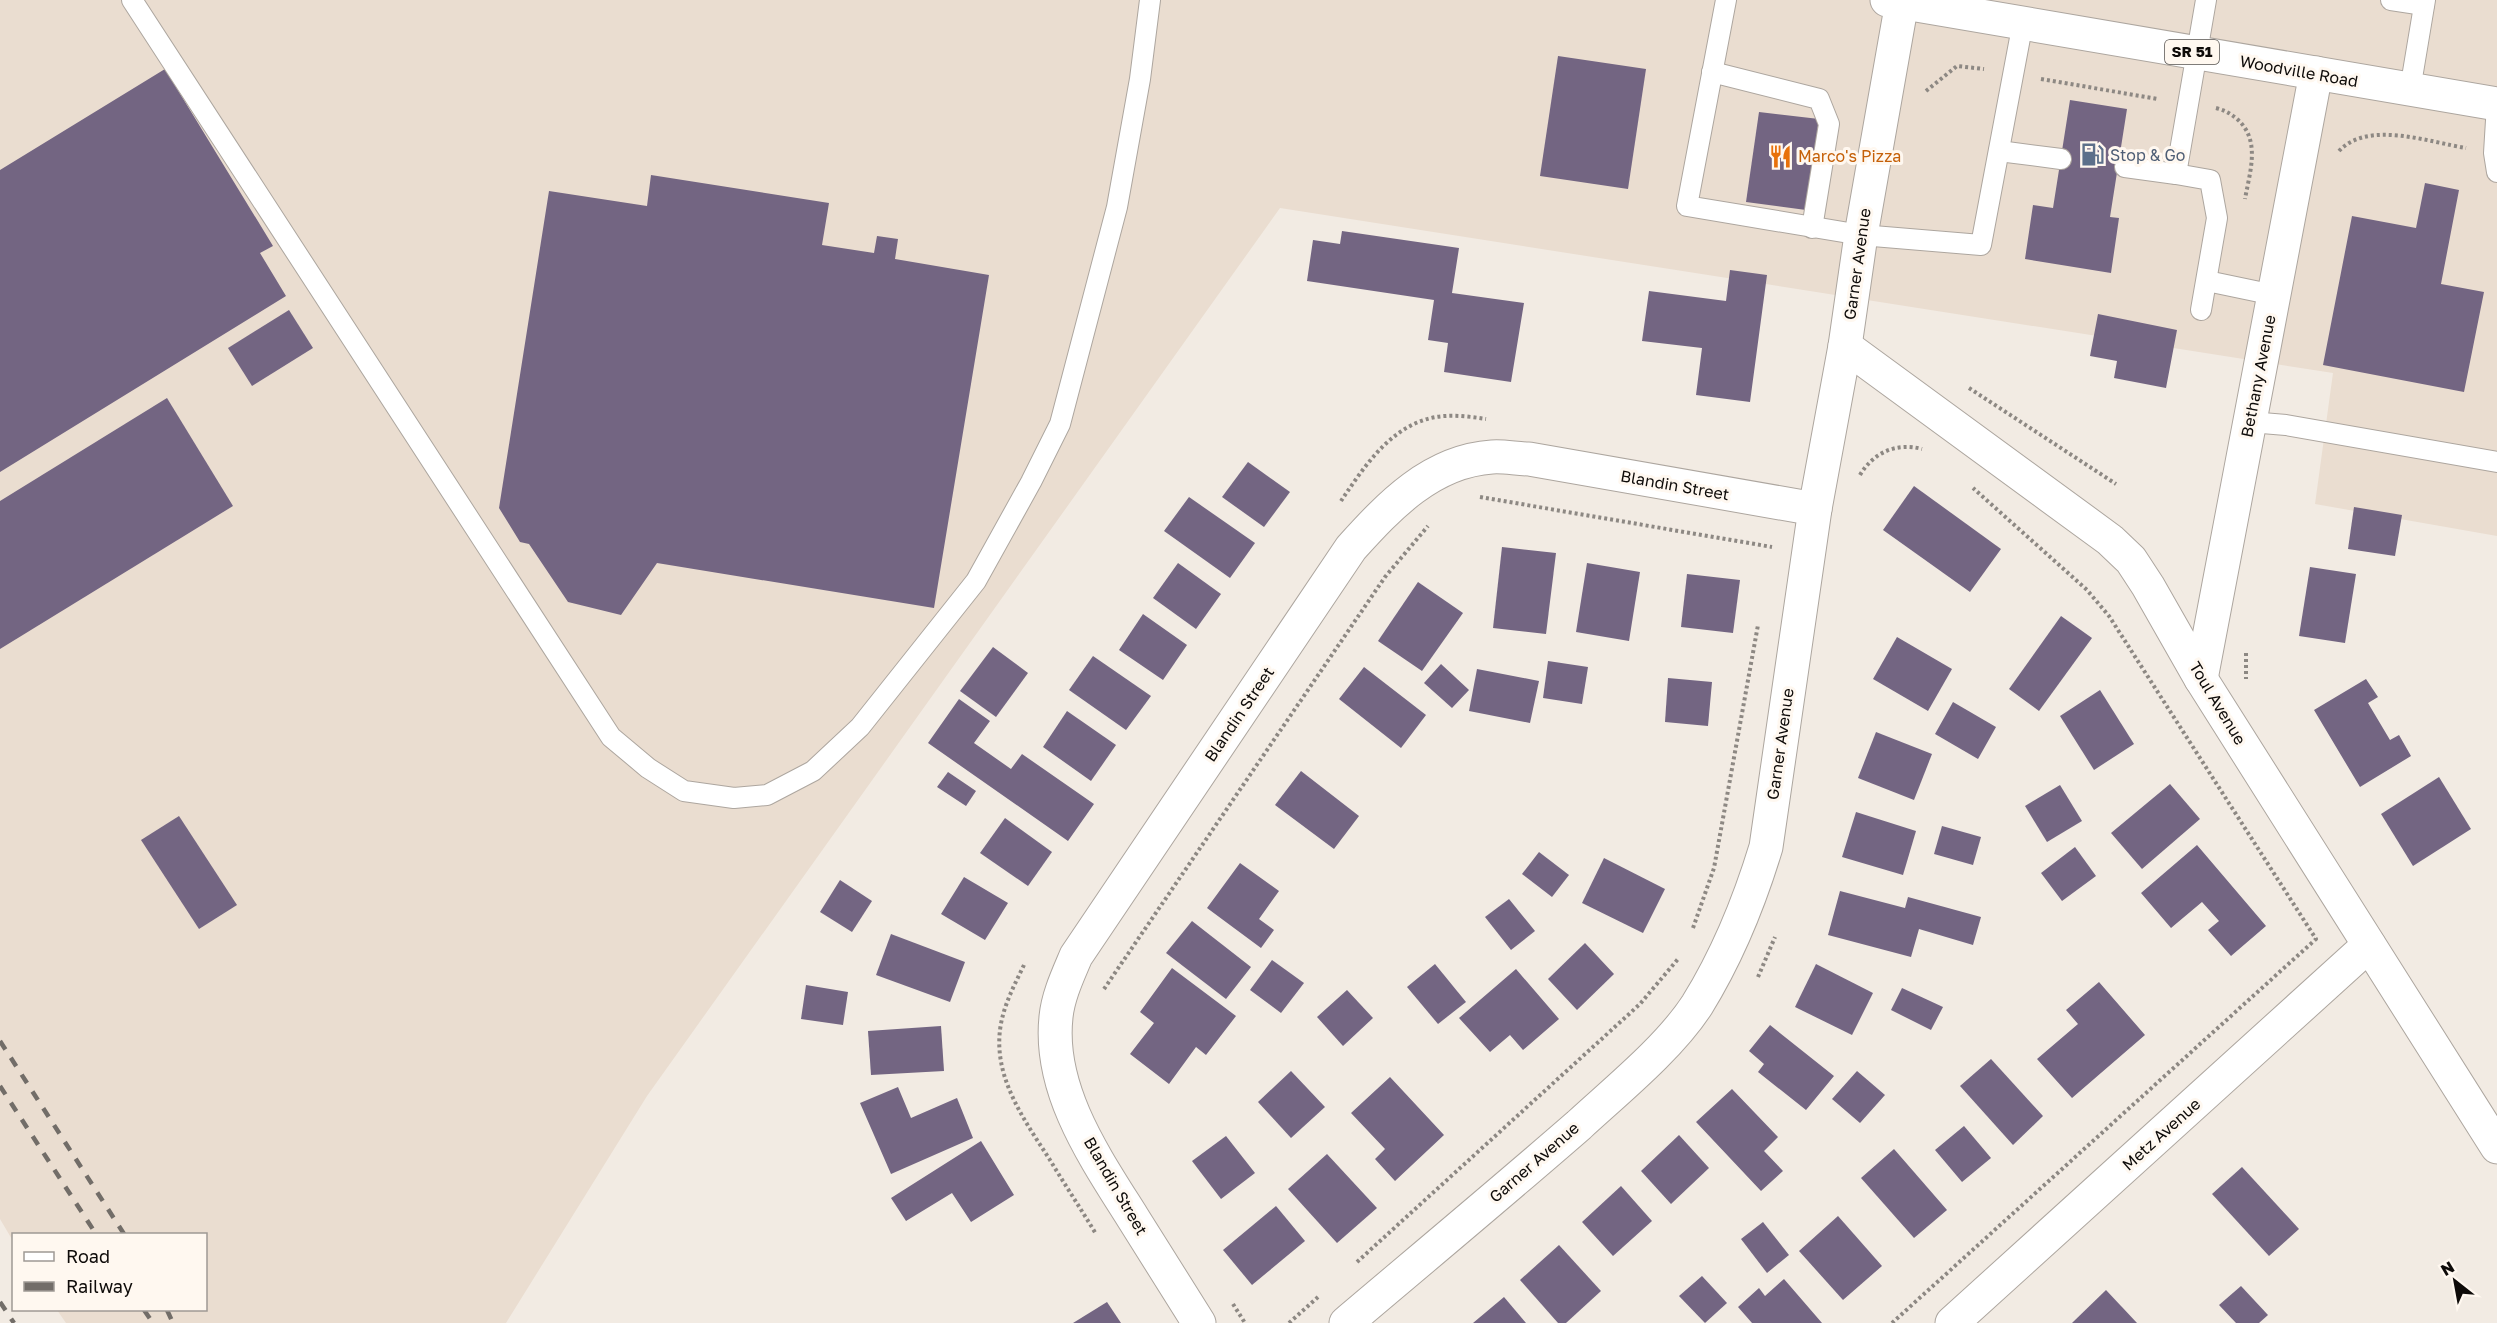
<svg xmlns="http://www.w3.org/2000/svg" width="2497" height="1323" viewBox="0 0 2497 1323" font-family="'Golos Text',sans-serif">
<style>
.built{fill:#eaddd0}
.building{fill:#736582}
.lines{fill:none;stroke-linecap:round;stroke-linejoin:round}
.service-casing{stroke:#ada69f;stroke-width:22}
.minor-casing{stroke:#ada69f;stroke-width:35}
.primary-casing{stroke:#ada69f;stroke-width:35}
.path{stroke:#8d8883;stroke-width:4;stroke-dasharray:3 3;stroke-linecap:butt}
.service{stroke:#fff;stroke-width:20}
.minor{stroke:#fff;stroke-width:33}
.primary{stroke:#fff;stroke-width:33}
.rail{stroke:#726d68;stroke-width:4.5;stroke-dasharray:10 10;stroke-linecap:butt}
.labels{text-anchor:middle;stroke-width:6;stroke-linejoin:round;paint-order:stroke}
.shield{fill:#fff8f0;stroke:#56524e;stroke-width:1.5}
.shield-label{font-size:15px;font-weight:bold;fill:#0e0b09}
.street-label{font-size:16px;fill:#0e0b09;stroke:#fff8f0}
.service-label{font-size:16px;fill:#4e5e75;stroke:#fff8f0;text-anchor:start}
.food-label{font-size:16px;fill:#c56008;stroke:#fff8f0;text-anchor:start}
</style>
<rect width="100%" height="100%" fill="#f2ebe3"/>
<path class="built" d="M0,0h2497v536l-182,-32 18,-131 -1053,-165 -633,888 -141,227h-440l-9,-13h149v-76h-192l-1,7 -13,-22z"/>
<g class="building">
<path d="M1558,56l88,13 -18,120 -88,-13z"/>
<path d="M165,69l108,177 -13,7 26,43 -286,176v-302z"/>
<path d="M2070,100l57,9 -17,108 9,1 -8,55 -86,-14 8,-54 20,3z"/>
<path d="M1759,112l60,7 -13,91 -60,-8z"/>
<path d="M651,175l178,28 -7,42 52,8 3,-17 21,3 -3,20 94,16 -55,333 -277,-45 -36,52 -53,-13 -39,-58 -9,-2 -21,-34 50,-317 98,15z"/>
<path d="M2425,183l34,7 -18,94 43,8 -20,100 -141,-27 29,-149 64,12z"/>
<path d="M1342,231l117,17 -7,45 72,10 -13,79 -67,-10 4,-29 -20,-3 6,-40 -127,-19 6,-41 27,4z"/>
<path d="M1730,270l37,5 -17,127 -54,-7 6,-47 -60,-7 7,-50 77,10z"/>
<path d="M289,310l24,38 -61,38 -24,-38z"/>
<path d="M2098,314l79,16 -11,58 -52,-10 3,-17 -27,-5z"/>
<path d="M167,398l66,108 -233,143v-148z"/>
<path d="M1248,462l42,30 -26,35 -42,-30z"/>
<path d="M1914,486l87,63 -31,43 -87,-62z"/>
<path d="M1189,497l66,46 -25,35 -66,-47z"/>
<path d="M2354,507l48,8 -7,41 -47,-7z"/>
<path d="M1502,547l54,6 -10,81 -53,-6z"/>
<path d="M1178,563l43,31 -25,35 -43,-31z"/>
<path d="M1587,563l53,9 -11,69 -53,-9z"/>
<path d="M2310,567l46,7 -11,69 -46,-7z"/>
<path d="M1687,574l53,6 -7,53 -52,-6z"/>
<path d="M1418,582l45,31 -41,58 -44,-30z"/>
<path d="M1143,614l44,31 -24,35 -44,-30z"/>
<path d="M2061,616l31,22 -53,73 -30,-22z"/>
<path d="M1897,637l55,32 -24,42 -55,-32z"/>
<path d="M993,647l35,26 -32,44 -36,-26z"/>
<path d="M1093,656l58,40 -25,34 -57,-40z"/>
<path d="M1548,661l40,6 -6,37 -39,-6z"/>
<path d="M1441,664l28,26 -17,18 -28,-25z"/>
<path d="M1364,667l62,48 -25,33 -62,-49z"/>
<path d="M1477,669l62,12 -9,42 -61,-12z"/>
<path d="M1668,678l44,4 -4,44 -43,-4z"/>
<path d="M2366,679l12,18 -10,6 22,37 9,-5 12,21 -51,31 -46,-77z"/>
<path d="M2100,690l34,54 -40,26 -34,-54z"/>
<path d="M959,699l31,22 -16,22 37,26 11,-15 72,50 -26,37 -140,-98z"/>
<path d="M1953,702l43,25 -18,32 -43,-25z"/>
<path d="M1067,711l49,34 -25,36 -48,-34z"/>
<path d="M1876,732l56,22 -18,46 -56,-22z"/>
<path d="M1301,771l58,45 -25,33 -59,-44z"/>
<path d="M948,772l28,19 -10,15 -29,-19z"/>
<path d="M2439,777l32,52 -58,37 -32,-52z"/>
<path d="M2170,784l30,35 -58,50 -31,-36z"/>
<path d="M2060,785l22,36 -35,21 -22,-36z"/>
<path d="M1856,812l60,19 -13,44 -61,-18z"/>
<path d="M179,816l58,89 -38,24 -58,-89z"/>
<path d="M1005,818l47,34 -24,34 -48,-33z"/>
<path d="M1942,826l39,11 -8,28 -39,-11z"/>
<path d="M2197,845l69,81 -35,30 -23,-26 11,-9 -17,-19 -31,26 -30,-35z"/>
<path d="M2075,847l21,29 -34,25 -21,-28z"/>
<path d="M1539,852l30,23 -17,22 -30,-23z"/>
<path d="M1604,858l61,31 -22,44 -61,-30z"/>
<path d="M1240,863l39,28 -20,28 15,11 -13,18 -54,-40z"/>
<path d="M964,877l44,26 -23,37 -44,-26z"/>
<path d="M840,880l32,21 -20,31 -32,-20z"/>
<path d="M1840,891l65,17 3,-11 73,20 -8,28 -54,-16 -8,28 -83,-22z"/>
<path d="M1509,899l26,32 -24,19 -26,-33z"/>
<path d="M1192,921l59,46 -25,32 -60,-46z"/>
<path d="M891,934l74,28 -15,40 -74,-27z"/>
<path d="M1585,943l29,31 -37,36 -29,-31z"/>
<path d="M1272,960l32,23 -23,30 -31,-23z"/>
<path d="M1435,964l31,38 -28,22 -31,-37z"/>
<path d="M1816,964l57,29 -21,42 -57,-28z"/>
<path d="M1172,968l64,48 -30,39 -10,-8 -27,37 -39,-30 24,-31 -14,-11z"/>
<path d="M1516,969l43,50 -36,31 -13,-15 -20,17 -31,-34z"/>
<path d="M2099,982l46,53 -73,63 -35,-39 41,-35 -12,-14z"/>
<path d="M806,985l42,7 -5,33 -42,-6z"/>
<path d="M1902,988l41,19 -12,23 -40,-20z"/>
<path d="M1347,990l26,28 -30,28 -26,-29z"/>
<path d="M1770,1025l64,51 -28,34 -48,-38 6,-8 -15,-13z"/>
<path d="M941,1026l3,45 -73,4 -3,-44z"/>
<path d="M1991,1059l52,57 -30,29 -53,-59z"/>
<path d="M1291,1071l34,36 -34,31 -33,-36z"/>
<path d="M1857,1071l28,24 -25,28 -28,-24z"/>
<path d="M1390,1077l54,58 -49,46 -20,-22 10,-10 -34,-36z"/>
<path d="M898,1087l13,31 46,-20 16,40 -82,36 -31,-71z"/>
<path d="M1732,1089l46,48 -14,14 19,20 -22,20 -65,-69z"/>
<path d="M1964,1126l27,32 -29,24 -27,-32z"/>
<path d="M1679,1135l30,33 -38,36 -30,-33z"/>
<path d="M1226,1136l29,37 -34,26 -29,-38z"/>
<path d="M981,1141l33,54 -43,27 -19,-29 -46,28 -15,-23z"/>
<path d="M1894,1149l53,61 -33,28 -53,-60z"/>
<path d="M1327,1154l50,54 -40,35 -49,-54z"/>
<path d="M2242,1167l57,62 -30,27 -57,-62z"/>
<path d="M1621,1186l31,35 -39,35 -31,-34z"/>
<path d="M1276,1206l29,35 -53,44 -29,-35z"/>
<path d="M1838,1216l44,50 -39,34 -44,-49z"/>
<path d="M1763,1222l26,33 -22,18 -26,-34z"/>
<path d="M1559,1245l42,46 -35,32h-8l-38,-43z"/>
<path d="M1702,1276l25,27 -22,20 -26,-27z"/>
<path d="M1784,1279l38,44h-70l-14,-16 21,-19 6,8z"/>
<path d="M2241,1286l27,29 -9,8h-23l-17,-18z"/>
<path d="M2106,1290l31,33h-65z"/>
<path d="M1504,1297l22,26h-53z"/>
<path d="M1107,1302l14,21h-48z"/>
</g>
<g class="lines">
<defs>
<g id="service">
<path d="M132,0l479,737 37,31 36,23 50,7 33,-3 46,-24 47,-44 116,-146 55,-99 29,-58 57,-217 23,-128 10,-79"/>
<path d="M1726,0l-39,206 174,29 120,10 42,-223"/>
<path d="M2391,0l33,5"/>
<path d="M1712,72l107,27 10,25 -17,104"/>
<path d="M2410,90l15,-90"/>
<path d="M2497,104l-3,49 3,19"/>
<path d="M1999,151l62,8"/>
<path d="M2125,167l51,7 30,-174"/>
<path d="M2176,174l34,6 7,38 -16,92"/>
<path d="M2207,281l67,14"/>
<path d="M2250,422l36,3 211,37"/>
</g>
<g id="minor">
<path d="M1845,346l265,194 21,20 17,26 53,93 296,468"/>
<path d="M2201,679l115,-606"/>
<path d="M1199,1323c-22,-35 -44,-70 -66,-105 -37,-59 -85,-127 -77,-201 2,-21 12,-42 20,-61l275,-408c38,-42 80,-87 141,-91 12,-1 25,2 37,2l286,50"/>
<path d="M1346,1323c78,-66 156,-131 233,-198 38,-35 90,-77 118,-120 31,-50 52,-102 69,-158l49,-338 30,-163 16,-111 41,-233"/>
<path d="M1952,1323l417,-378"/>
</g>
<path id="primary" d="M1887,0l610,104"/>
</defs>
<use href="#service" class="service-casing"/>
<use href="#minor" class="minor-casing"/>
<use href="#primary" class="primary-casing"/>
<g class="path">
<path d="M2041,79l117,20"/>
<path d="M1926,91l31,-25 27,3"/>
<path d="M2216,108c8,2 14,5 21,11 24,21 13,52 8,80"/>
<path d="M2339,151c29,-31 90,-9 127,-3"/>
<path d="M1969,388l147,96"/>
<path d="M1860,475c13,-22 36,-33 62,-26"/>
<path d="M1480,497l292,50"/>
<path d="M1341,501c25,-37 54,-82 104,-85 13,-1 28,1 41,3"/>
<path d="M2246,653v26"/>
<path d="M1693,928l21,-60 44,-243"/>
<path d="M1024,965c-10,21 -21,41 -24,65 -6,49 25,91 50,130 15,25 31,49 46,74"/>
<path d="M1758,977l17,-40"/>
<path d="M1104,989l281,-412 43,-51"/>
<path d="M1357,1262l283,-258 38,-45"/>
<path d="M1233,1304l12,19"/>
<path d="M1289,1323l29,-26"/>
<path d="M1892,1323l424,-384 -207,-323 -22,-26 -114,-102"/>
</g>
<use href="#service" class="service"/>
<use href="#minor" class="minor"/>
<use href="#primary" class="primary"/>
<g class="rail">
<path d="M0,1041l124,193"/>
<path d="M0,1086l96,148"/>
<path d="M0,1302l14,21"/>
<path d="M144,1310l9,13"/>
<path d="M167,1310l6,13"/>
</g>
</g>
<defs>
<symbol id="fuel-bare" viewBox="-9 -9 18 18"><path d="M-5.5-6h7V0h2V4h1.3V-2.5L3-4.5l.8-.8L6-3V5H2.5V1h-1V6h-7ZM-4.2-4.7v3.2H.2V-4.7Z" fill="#5c6f8a" stroke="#fff8f0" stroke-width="2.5" paint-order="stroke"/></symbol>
<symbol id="restaurant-bare" viewBox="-9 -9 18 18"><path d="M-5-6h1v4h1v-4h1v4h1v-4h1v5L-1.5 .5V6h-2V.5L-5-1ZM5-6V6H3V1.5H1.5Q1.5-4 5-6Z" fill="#e8710a" stroke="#fff8f0" stroke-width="2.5" paint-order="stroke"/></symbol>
</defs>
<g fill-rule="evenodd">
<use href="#fuel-bare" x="2076" y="138" width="33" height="33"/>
<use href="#restaurant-bare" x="1764" y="140" width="33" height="33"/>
</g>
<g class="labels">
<rect class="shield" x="2165" y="40" width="54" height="24" rx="4.5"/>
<g class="shield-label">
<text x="2192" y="57">SR 51</text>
</g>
<g class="street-label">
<text transform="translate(2299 71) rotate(10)" y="6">Woodville Road</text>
<text transform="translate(1857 264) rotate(-82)" y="6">Garner Avenue</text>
<text transform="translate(2258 376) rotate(-79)" y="6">Bethany Avenue</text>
<text transform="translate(1675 485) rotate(10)" y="6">Blandin Street</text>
<text transform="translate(2218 703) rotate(59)" y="6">Toul Avenue</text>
<text transform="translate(1239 714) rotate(-56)" y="6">Blandin Street</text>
<text transform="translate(1780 744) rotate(-82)" y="6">Garner Avenue</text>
<text transform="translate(2161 1134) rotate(-42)" y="6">Metz Avenue</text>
<text transform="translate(1534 1162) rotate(-41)" y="6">Garner Avenue</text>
<text transform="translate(1116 1186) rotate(60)" y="6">Blandin Street</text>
</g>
<g class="service-label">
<text x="2110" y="161">Stop &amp; Go</text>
</g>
<g class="food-label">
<text x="1798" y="162">Marco's Pizza</text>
</g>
</g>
<rect x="12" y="1233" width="195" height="78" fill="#fff8f0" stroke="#9f9994" stroke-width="1.5"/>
<rect x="24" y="1252" width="30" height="9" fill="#ffffff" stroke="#9f9994" stroke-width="1.5"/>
<text x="66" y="1263" font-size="18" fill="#0e0b09">Road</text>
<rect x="24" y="1282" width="30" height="9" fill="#726d68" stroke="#9f9994" stroke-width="1.5"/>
<text x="66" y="1293" font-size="18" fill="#0e0b09">Railway</text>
<g transform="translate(2455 1281) rotate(329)" stroke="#fff8f0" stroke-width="4.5" paint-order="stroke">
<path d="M0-4.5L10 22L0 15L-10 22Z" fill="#0e0b09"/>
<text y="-9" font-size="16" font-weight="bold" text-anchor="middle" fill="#0e0b09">N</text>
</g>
</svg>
